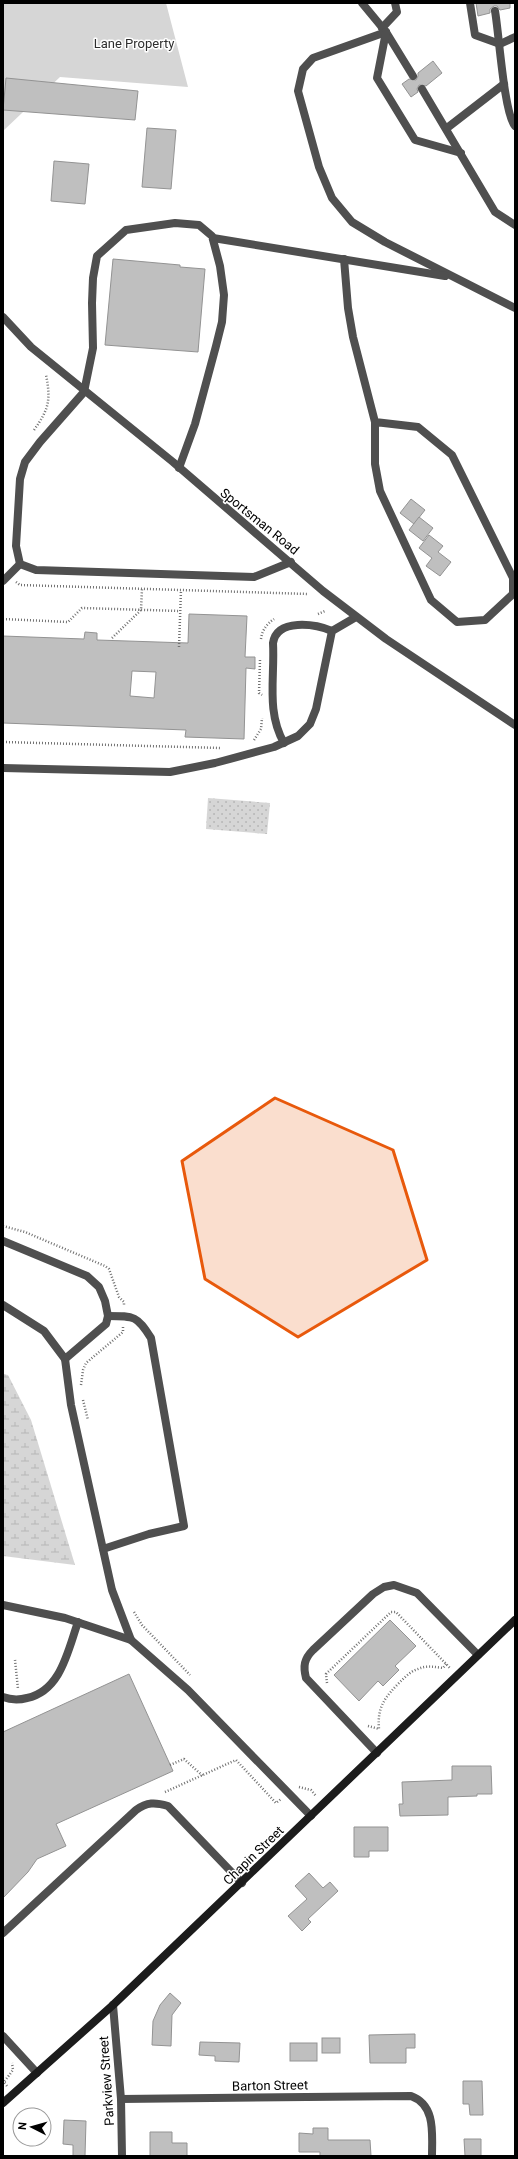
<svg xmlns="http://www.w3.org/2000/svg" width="518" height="2159" viewBox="0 0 518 2159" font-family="Roboto,sans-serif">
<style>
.grass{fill:url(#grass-dots)}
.wetland{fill:url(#wetland-marsh)}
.park{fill:#d6d6d6}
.building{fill:#bfbfbf;stroke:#939393;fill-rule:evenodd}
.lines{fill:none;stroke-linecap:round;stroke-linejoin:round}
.path{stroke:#717171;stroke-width:2.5;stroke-dasharray:1 2;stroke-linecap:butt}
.service{stroke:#4f4f4f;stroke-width:8}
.minor{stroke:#4f4f4f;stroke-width:8}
.secondary{stroke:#1c1c1c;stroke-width:8}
.marked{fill:#e8590c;fill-opacity:0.2;stroke:#e8590c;stroke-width:3;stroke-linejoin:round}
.labels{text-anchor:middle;stroke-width:3;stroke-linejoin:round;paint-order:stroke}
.park-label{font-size:13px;fill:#2d2d2d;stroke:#fff}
.street-label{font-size:13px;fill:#000;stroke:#fff}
</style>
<defs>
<pattern id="grass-dots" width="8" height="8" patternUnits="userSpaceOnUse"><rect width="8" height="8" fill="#d6d6d6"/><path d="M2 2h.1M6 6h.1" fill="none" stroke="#b6b6b6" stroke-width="1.8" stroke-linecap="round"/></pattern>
<pattern id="wetland-marsh" width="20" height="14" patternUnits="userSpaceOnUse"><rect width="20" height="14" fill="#d6d6d6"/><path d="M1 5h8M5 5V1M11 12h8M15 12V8" fill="none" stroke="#b6b6b6"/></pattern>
</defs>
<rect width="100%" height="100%" fill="#fff"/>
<path class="grass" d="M208,798l62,5 -3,31 -61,-5z"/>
<path class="wetland" d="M3,1374l5,1 23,45 44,145 -72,-9z"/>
<path class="park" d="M3,3h163l22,84 -128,-10 -57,54z"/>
<g class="building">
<path d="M476,3h34v5l-10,2 -3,-4h-3l-4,3v4l-12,3z"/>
<path d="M433,61l9,12 -16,13 -7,-1 -2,4 1,3 -7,5 -9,-13 7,-5 7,1 2,-4v-3z"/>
<path d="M6,78l132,13 -3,29 -132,-10z"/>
<path d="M147,128l29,2 -5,59 -29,-2z"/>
<path d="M54,161l35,3 -4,40 -34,-3z"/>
<path d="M113,259l67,6v2l25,2 -7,83 -93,-7z"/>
<path d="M411,499l14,11 -11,14 -14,-11z"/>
<path d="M419,517l14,11 -10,13 -14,-11z"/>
<path d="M429,535l14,11 -5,6 13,10 -11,14 -14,-10 6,-8 -13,-10z"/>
<path d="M189,614l58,2 -2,41h10v12l-9,-1 -2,71 -59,-2 1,-7 -183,-7v-87l81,3 1,-7 12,1v7l91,3zM132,671l24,1 -2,26 -24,-2z"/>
<path d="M390,1620l26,26 -21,20 4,4 -16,16 -5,-5 -19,20 -25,-26z"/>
<path d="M129,1674l44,97 -117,53 10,22 -29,13 -9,13 -25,26v-166z"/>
<path d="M452,1766h39l1,28h-15v2l-29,1v18l-48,1 -1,-12h4l-1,-22 50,-2z"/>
<path d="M354,1827h34v24h-19v6h-15z"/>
<path d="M309,1873l14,15 7,-6 8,9 -30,28 3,3 -9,9 -14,-15 19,-17 -12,-13z"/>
<path d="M170,1993l11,10 -9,12 -1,31 -19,-1 1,-24 7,-16z"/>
<path d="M415,2034v14h-9v15h-36l-1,-28z"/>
<rect x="322" y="2038" width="18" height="15"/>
<path d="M200,2042l40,1 -1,19 -24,-1v-5l-16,-1z"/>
<rect x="290" y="2043" width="27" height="18"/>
<path d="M463,2081h19l1,34h-13l-1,-11h-6z"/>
<path d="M64,2120l22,1 -1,35h-12v-11l-10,-1z"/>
<path d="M313,2128h15v12h42l1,16h-51v-4h-21v-19l14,1z"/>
<path d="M150,2132h22v11h15v13h-37z"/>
<path d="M464,2139h17v17h-16z"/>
</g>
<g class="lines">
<g class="path">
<path d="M34,430c15,-21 17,-30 12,-55"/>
<path d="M16,582l4,3 288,9"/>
<path d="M318,614l7,-3"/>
<path d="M3,619l65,3 14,-14 98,3"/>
<path d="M112,638l29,-28 1,-21"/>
<path d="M261,639c1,-9 6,-15 13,-20"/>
<path d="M179,647l2,-57"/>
<path d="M260,660l-1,33 3,2"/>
<path d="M254,740l7,-11 1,-11"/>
<path d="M3,742l218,6"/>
<path d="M3,1226l22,6 80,34 4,3 10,28 5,5v3"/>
<path d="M81,1385l2,-15 3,-7 37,-31v-6"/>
<path d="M83,1400l5,20"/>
<path d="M134,1612l8,13 48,50"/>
<path d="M15,1660l3,29"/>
<path d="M327,1683l-1,-9 65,-62h5l54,56"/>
<path d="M368,1726l11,3c-2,-22 6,-32 21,-47 5,-5 11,-11 18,-13 8,-4 16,-2 25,-1l3,-4"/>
<path d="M170,1765l14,-6 19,17"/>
<path d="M299,1787l12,3 5,6"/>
<path d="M165,1792l71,-32 40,43 5,-4"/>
<path d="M7,2086l-3,-4 9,-12 -1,-7"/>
</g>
<g class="service">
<path d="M362,3l24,29 27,44"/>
<path d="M470,3l5,32 25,9 15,-7"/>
<path d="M495,11c4,22 9,103 20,115"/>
<path d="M382,28l15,-16 -2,-9"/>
<path d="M386,32l-73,26 -10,11 -5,22 21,76 13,31 20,24 33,20 130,66"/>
<path d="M386,32l-9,46 38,62 46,13"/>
<path d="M422,89l73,123 20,13"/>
<path d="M447,128l57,-44"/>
<path d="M213,238l232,38"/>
<path d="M344,259l4,49 5,29 22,85v42l5,27 51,109 26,22 28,-2 28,-26v-16l-61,-123 -34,-28 -43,-5"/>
<path d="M179,468l16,-44 21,-78 6,-24 2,-27 -4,-29 -8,-30 -13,-11 -24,-2 -49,7 -29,26 -4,22 -1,25 1,45 -9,44 -44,50 -15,20 -5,17 -4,67 4,18 16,6 218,7 37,-15"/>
<path d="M3,581l17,-17"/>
<path d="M284,743c-18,-31 -9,-66 -11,-100 4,-25 42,-19 59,-12"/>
<path d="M3,768l167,4 45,-9 59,-16 24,-11 12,-12 6,-15 16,-78 24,-14"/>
<path d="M3,1241l84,35 12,11 6,14 3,15 -2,8 -41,35 -21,-28 -41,-26"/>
<path d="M65,1359l6,46 41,185 19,50 57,50 123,126"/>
<path d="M103,1549l46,-15 35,-8 -33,-188c-14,-22 -16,-22 -43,-22"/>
<path d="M3,1605l62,13 66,22"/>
<path d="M3,1697c8,3 16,3 24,1 34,-7 41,-48 51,-76"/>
<path d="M377,1753l-71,-75c-3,-12 -2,-19 7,-28l60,-56 11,-7 10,-2 23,8 61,62"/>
<path d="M3,1933l133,-123c11,-8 19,-8 32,-4l74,77"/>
<path d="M3,2036l34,37"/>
</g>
<g class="minor">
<path d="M3,317l28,30 142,115 150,129 63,48 129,86"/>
<path d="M113,2005l8,94 1,57"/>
<path d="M121,2099l290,-3c25,9 21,38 21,60"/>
</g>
<path class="secondary" d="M3,2103l110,-98 402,-385"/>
</g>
<path class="marked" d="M275,1098l118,52 34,110 -129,77 -93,-58 -23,-118z"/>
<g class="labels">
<g class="park-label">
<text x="134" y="48">Lane Property</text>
</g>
<g class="street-label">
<text transform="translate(260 521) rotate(39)" y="5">Sportsman Road</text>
<text transform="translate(253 1855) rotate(-44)" y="5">Chapin Street</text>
<text transform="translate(106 2081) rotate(-94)" y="5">Parkview Street</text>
<text transform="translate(270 2085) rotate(-1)" y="5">Barton Street</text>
</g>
</g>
<rect width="518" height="2159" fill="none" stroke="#000000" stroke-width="8"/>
<g transform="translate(32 2127) rotate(276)"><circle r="19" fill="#ffffff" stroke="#999999"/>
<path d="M0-3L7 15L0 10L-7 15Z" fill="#000000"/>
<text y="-6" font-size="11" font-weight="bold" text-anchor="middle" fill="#000000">N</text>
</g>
</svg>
